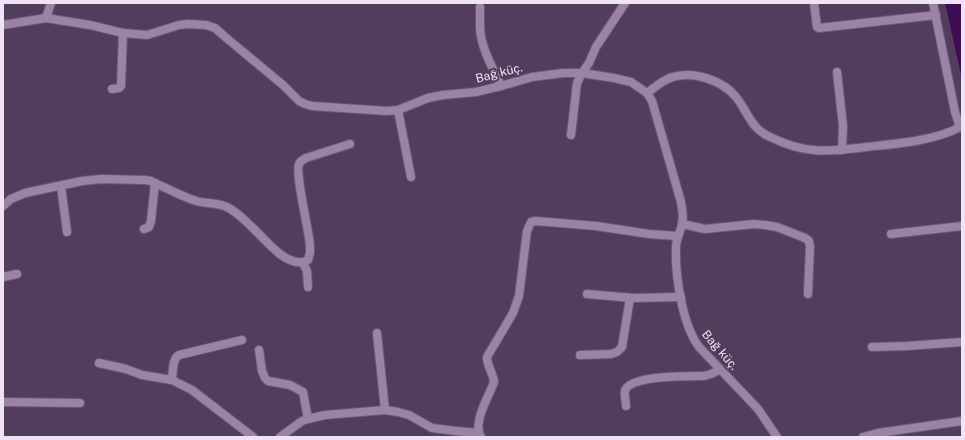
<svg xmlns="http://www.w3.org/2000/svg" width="965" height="440" viewBox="0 0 965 440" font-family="'Public Sans',sans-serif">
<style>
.water{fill:#3f0d54}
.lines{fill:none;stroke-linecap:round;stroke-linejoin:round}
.street-casing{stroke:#6b5974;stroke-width:10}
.street{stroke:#9a83a7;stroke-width:8}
.labels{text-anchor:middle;stroke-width:4;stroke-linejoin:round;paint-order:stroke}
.street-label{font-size:12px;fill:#efe3f6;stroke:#523d5d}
</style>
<rect width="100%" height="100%" fill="#523d5d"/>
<path class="water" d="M945,3h17v74l-1,-2z"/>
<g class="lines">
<defs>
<g id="street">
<path d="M814,3l3,24 2,1 117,-13"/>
<path d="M480,7c0,6 0,13 0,19 0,21 13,42 21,60"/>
<path d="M46,18l5,-15"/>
<path d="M3,25l43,-7 44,7 33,8 24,2 32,-10 9,-1 18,1 9,3 9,8 59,49 16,16 6,3 7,2 75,5 11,-1 30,-12 15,-3 33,-3 25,-6 31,-9 31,-4h19l32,5 17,4 16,11 5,8 29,101c1,7 3,14 1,21 -1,9 -6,15 -6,24 -1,28 6,77 23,100l59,62 19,28"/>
<path d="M837,72l6,54 -1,24"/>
<path d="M112,89l7,-1 2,-2 2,-53"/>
<path d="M647,93c8,-6 17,-14 26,-16 21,-6 49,3 63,20 12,15 14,30 32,39 14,7 31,13 46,14 18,2 35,-1 52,-3 28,-3 69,-6 94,-20l-5,-15 -22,-109"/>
<path d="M398,110l13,67"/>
<path d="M571,135l6,-52 5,-10 7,-10 7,-16 29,-44"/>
<path d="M61,186l6,46"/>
<path d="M3,206l8,-7 14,-6 57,-12 19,-2 44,1 6,1c15,7 30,15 45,20 11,3 23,1 33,7 20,12 33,32 51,46 8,6 19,11 28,6l2,-7v-7c-1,-16 -15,-71 -11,-82 1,-3 4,-4 7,-6l44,-14"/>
<path d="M682,224l23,5 49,-5 11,1 12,2 28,11 4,3 1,5 -2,48"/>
<path d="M144,229l5,-2 2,-6 4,-38"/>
<path d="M891,234l71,-8"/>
<path d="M303,263l4,8 1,16"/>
<path d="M3,277l14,-3"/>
<path d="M587,294l46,4 48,-1"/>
<path d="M377,333l8,77"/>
<path d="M872,347l35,-1 55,-4"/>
<path d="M259,350l3,21 3,7 3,3 22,4 13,7 5,27"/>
<path d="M580,355l31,-1 6,-2 5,-5 8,-49"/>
<path d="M99,363l27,6 16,6 30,5 20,10 61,47"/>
<path d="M172,380c1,-9 0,-21 7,-25l63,-15"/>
<path d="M3,402l77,1"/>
<path d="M626,406c0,-4 -2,-11 -1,-15 3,-16 66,-15 79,-15l7,-2 8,-4"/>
<path d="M280,437l22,-16 6,-2 17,-4 60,-5 13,2 11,3 23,13 24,3 22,2"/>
<path d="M481,437c-9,-15 8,-40 13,-55 -1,-10 -7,-15 -7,-25l26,-44 6,-17 8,-65 4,-9 5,-1 60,5 53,8 28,2"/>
<path d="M863,437l15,-4 84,-12"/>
</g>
</defs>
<use href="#street" class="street-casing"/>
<use href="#street" class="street"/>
</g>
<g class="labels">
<g class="street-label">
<text transform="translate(499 73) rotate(-14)" y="4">Bağ küç.</text>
<text transform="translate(720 350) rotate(49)" y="4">Bağ küç.</text>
</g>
</g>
<rect width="965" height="440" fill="none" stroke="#efe3f6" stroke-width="8"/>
</svg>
